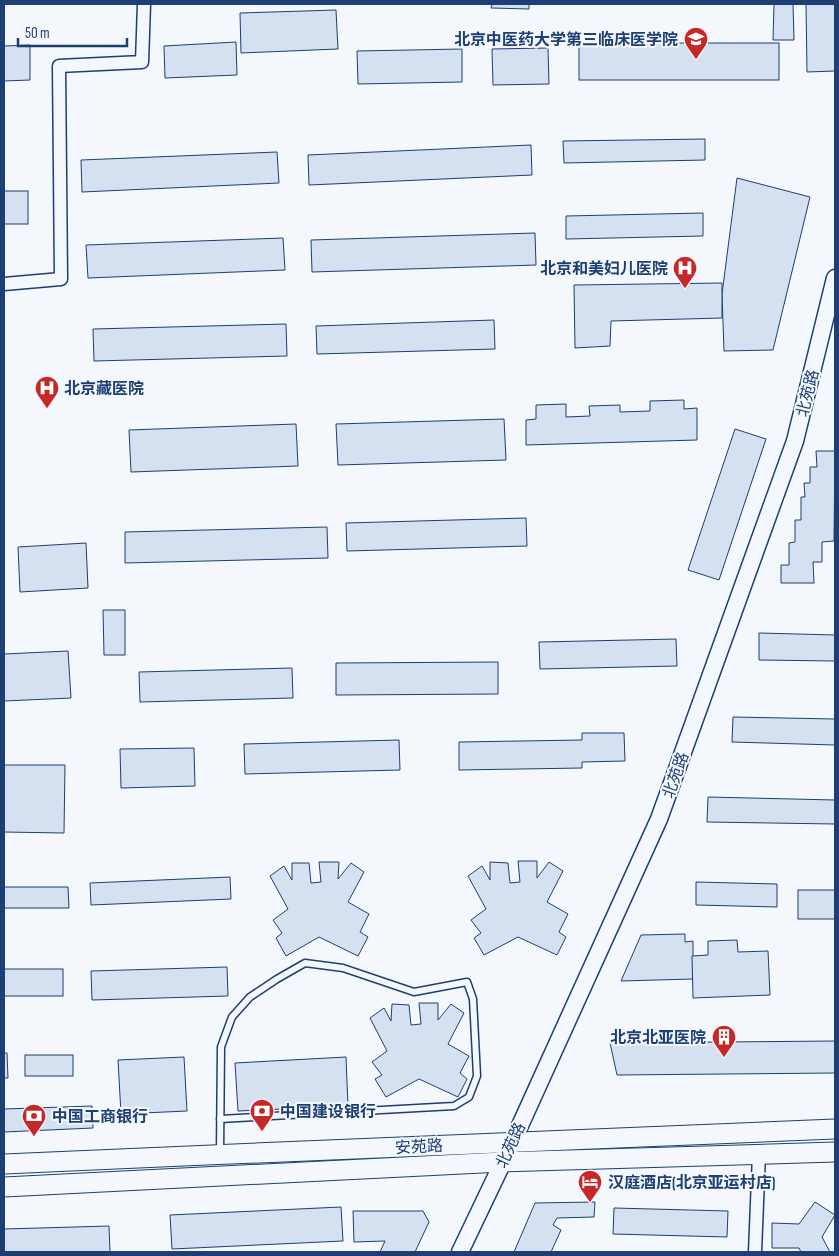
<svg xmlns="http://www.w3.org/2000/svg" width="839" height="1256" viewBox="0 0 839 1256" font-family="'Sofia Sans Condensed','Noto Sans SC',sans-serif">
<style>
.building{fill:#d5e0f0;stroke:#1d3f73}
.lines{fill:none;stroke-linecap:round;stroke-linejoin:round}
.service-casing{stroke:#1d3f73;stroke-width:9}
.minor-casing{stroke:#1d3f73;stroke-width:15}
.tertiary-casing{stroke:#1d3f73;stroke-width:19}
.secondary-casing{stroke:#1d3f73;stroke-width:21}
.service{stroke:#f4f7fb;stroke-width:6}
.minor{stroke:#f4f7fb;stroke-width:12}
.tertiary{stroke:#f4f7fb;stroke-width:16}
.secondary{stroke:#f4f7fb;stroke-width:19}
.labels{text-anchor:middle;stroke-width:4;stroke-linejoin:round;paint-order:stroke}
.poi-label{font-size:16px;font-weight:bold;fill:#1d3f73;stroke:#f4f7fb;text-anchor:start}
.street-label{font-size:16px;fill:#1d3f73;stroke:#f4f7fb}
</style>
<rect width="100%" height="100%" fill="#f4f7fb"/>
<g class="building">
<path d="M492,4h37v5l-38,-1z"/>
<path d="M774,4h19l1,36h-21z"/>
<path d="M806,4h29v67l-28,1z"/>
<path d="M336,10l2,39 -97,4 -1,-40z"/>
<path d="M236,42l1,33 -72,3 -1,-32z"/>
<rect x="579" y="43" width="200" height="37"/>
<path d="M30,45v35l-26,1v-35z"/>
<path d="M548,48l1,36 -56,1 -1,-36z"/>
<path d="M462,49v33l-104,2 -1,-33z"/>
<path d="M705,139v21l-141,3 -1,-22z"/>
<path d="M531,145l1,30 -223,10 -1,-30z"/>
<path d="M277,152l2,31 -197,9 -1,-32z"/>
<path d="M737,178l73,19 -37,153 -49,1 -2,-57z"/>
<rect x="4" y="191" width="24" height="33"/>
<path d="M703,213v23l-137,3v-23z"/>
<path d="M535,233l1,32 -224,7 -1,-32z"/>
<path d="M283,238l2,32 -197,8 -2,-33z"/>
<path d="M722,283v35l-111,3 -1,25 -35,2 -1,-63z"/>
<path d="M494,320l1,29 -178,5 -1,-28z"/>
<path d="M286,324l1,32 -193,5 -1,-32z"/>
<path d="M684,400v9l13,-1v32l-171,5v-25l10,-1v-14l30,-1v13l24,-1 -1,-10 31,-1v7l30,-1v-10z"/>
<path d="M504,419l2,41 -168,5 -2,-41z"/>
<path d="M296,424l2,42 -167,6 -2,-42z"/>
<path d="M735,429l31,10 -47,141 -31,-10z"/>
<path d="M816,451h19l-1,90 -12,1v20h-9l1,21h-33v-18h8v-22l6,-1v-22h6v-23h4l-1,-14h6v-16h7z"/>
<path d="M526,518l1,28 -180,5 -1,-28z"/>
<path d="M327,527l1,31 -203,5v-31z"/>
<path d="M86,543l2,45 -68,4 -2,-45z"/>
<path d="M103,610h22v45h-21z"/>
<path d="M759,633l76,2v26l-76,-1z"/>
<path d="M676,639l1,27 -137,3 -1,-27z"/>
<path d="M68,651l3,47 -67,3v-47z"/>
<path d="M498,662v32l-162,1v-32z"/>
<path d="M292,668l1,30 -153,4 -1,-30z"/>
<path d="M733,717l102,2v26l-103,-3z"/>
<path d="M582,733h42l1,28 -43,1v6l-123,2v-28l123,-2z"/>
<path d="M399,740l1,30 -155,4 -1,-30z"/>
<path d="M194,748l1,38 -74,2 -1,-39z"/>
<path d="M4,765h61l-1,68 -60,-1z"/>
<path d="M708,797l127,3v24l-128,-2z"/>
<path d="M518,861h19v17l12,-16 14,9 -16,31 21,12 -9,18 7,5 -9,18 -39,-18 -34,18 -10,-17 7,-5 -10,-13 15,-11 -18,-33 14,-10 8,14v-18l18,1 2,20 10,-1z"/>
<path d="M319,862h20l-1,17 13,-16 13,9 -16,30 21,12 -9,18 8,5 -10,19 -39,-19 -33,19 -10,-18 6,-5 -9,-13 15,-11 -18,-33 14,-10 8,14v-17h17l2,20 10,-1z"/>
<path d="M230,877l1,22 -140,6 -1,-22z"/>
<path d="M696,882l81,2v23l-81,-2z"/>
<path d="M4,887h64l1,21h-65z"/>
<rect x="798" y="890" width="37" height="29"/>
<path d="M685,934v8l8,-1v38l-72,2 20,-46z"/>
<path d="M737,940l1,12 30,-1 2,44 -77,3 -1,-42 16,-1v-14z"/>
<path d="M227,967l1,29 -136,4 -1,-29z"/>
<rect x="4" y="969" width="59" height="27"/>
<path d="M419,1003h19v17l13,-16 13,9 -16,31 21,12 -9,17 7,6 -9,18 -39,-18 -33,18 -11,-18 7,-4 -10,-13 15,-11 -17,-33 14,-10 7,13 1,-17 17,1 2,20 10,-1z"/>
<path d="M835,1041v32l-218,2 -7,-32z"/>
<path d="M4,1053h3l1,25h-4z"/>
<rect x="25" y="1055" width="48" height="21"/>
<path d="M184,1057l3,54 -66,3 -3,-54z"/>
<path d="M346,1057l2,49 -110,5 -3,-48z"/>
<path d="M92,1106l1,22 -89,4v-23z"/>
<path d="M595,1202l-1,15 -37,1 -4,7 8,5 -10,22h-37l21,-49z"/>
<path d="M815,1202l20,13 -13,22 8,15h-29l-2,-4h-27v-25l27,1z"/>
<path d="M341,1207l2,34 -171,8 -2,-34z"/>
<path d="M614,1208l114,3 -1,26 -114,-3z"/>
<path d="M353,1211h70l6,11 -14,30h-35l5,-11 -31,1z"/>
<path d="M109,1226l1,26h-106v-23z"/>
</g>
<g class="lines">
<defs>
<path id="service" d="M220,1152l1,-105 11,-30 18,-20 27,-18 28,-16 38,5 71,24 53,-10 6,17 4,77 -8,21 -15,9 -234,13"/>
<g id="minor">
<path d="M4,284l57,-5 -2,-213 83,-4 2,-58"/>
<path d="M755,1252l4,-98"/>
</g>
<path id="tertiary" d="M460,1252l53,-111 146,-322 136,-378 40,-163"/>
<g id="secondary">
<path d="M4,1164c277,-12 554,-25 831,-35"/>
<path d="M4,1187l498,-25 333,-10"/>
</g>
</defs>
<use href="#service" class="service-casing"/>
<use href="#minor" class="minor-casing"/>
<use href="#tertiary" class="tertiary-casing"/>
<use href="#secondary" class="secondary-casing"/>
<use href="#service" class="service"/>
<use href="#minor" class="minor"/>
<use href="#tertiary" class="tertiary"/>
<use href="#secondary" class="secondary"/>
</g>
<defs>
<symbol id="university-pin" viewBox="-11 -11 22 30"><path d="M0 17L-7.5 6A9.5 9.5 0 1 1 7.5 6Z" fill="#c62828" stroke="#f4f7fb"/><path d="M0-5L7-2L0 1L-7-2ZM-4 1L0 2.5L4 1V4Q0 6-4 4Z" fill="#fff"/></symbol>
<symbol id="hospital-pin" viewBox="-11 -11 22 30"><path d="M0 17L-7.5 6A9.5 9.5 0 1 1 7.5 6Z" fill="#c62828" stroke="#f4f7fb"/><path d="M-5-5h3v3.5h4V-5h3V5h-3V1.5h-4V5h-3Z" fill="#fff"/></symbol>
<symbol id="building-pin" viewBox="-11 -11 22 30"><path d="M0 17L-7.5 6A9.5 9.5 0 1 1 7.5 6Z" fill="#c62828" stroke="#f4f7fb"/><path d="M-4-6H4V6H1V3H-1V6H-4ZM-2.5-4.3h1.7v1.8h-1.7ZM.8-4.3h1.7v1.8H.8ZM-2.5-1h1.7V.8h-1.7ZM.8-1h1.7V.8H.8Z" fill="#fff"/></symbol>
<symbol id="bank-pin" viewBox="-11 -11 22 30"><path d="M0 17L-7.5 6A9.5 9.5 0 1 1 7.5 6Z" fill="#c62828" stroke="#f4f7fb"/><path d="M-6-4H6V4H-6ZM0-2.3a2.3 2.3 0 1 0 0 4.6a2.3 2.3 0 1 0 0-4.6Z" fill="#fff"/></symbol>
<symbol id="hotel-pin" viewBox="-11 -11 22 30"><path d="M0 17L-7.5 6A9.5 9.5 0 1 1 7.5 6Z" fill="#c62828" stroke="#f4f7fb"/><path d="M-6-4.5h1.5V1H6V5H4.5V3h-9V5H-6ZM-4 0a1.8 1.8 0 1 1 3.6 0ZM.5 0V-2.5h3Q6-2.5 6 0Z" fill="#fff"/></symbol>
</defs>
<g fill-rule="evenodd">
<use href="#university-pin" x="682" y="25" width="28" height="38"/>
<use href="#hospital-pin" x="671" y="254" width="28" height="38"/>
<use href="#hospital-pin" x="33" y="374" width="28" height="38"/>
<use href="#building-pin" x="710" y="1023" width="28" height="38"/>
<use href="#bank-pin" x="248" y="1097" width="28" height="38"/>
<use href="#bank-pin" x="20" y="1102" width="28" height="38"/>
<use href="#hotel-pin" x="576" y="1168" width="28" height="38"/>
</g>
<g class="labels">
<g class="poi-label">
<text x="678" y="45" text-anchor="end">北京中医药大学第三临床医学院</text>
<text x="668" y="274" text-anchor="end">北京和美妇儿医院</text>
<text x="64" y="394">北京藏医院</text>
<text x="706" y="1043" text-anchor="end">北京北亚医院</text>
<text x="280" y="1117">中国建设银行</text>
<text x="52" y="1122">中国工商银行</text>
<text x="608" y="1188">汉庭酒店(北京亚运村店)</text>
</g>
<g class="street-label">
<text transform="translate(807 393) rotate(-76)" y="6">北苑路</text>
<text transform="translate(675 775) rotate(-70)" y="6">北苑路</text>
<text transform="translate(510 1145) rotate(-65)" y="6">北苑路</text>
<text transform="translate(419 1146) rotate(-3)" y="6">安苑路</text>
</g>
</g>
<rect width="839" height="1256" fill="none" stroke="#1d3f73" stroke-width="10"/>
<path d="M18 38v8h109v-8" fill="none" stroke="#1d3f73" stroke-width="2.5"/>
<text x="25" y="38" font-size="15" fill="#1d3f73" stroke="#f4f7fb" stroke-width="4" paint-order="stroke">50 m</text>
</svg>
